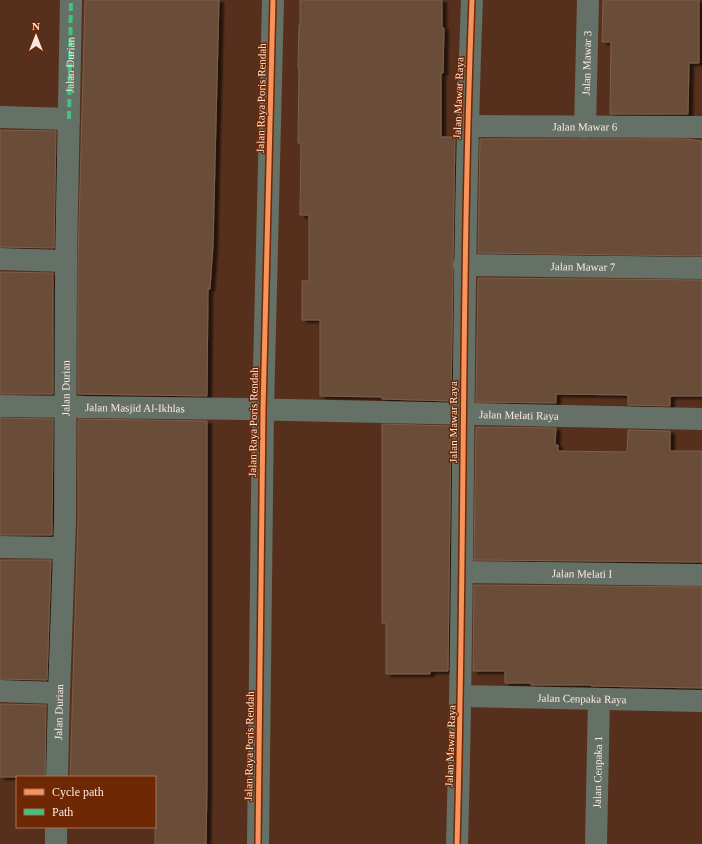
<svg xmlns="http://www.w3.org/2000/svg" width="702" height="844" viewBox="0 0 702 844" font-family="Georgia,serif">
<style>
.building{fill:#694d38;stroke:#7e604c;filter:url(#shadow)}
.lines{fill:none;stroke-linecap:round;stroke-linejoin:round}
.minor{stroke:#657166;stroke-width:22}
.tertiary{stroke:#657166;stroke-width:22}
.quiet{stroke:#40c37c;stroke-width:4;stroke-dasharray:8 4;stroke-linecap:butt}
.cycleway-casing{stroke:#6e2803;stroke-width:8}
.cycleway{stroke:#f8935d;stroke-width:5}
.labels{text-anchor:middle;stroke-width:3;stroke-linejoin:round;paint-order:stroke}
.street-label{font-size:11px;fill:#fbe9e2;stroke:#6e2803}
</style>
<defs>
<filter id="shadow"><feDropShadow dx="4.5" dy="2.5" stdDeviation="1" flood-color="#0009"/></filter>
</defs>
<rect width="100%" height="100%" fill="#56301c"/>
<g class="building">
<path d="M85,0h134l-6,245 -3,44h-2l-1,107 -129,-2v-133z"/>
<path d="M300,0h142v28h2l-1,45h-2v64h14l-2,123 -1,4 1,6 -2,131 -69,-2v-2l-62,-1v-76h-18v-39h7v-66h-9l1,-72h-3l1,-75h-1l1,-43h1z"/>
<path d="M603,0h96v63h-10l-1,51h-78l1,-72h-9z"/>
<path d="M0,130l56,1 -2,117 -54,-1z"/>
<path d="M480,139h207l15,2v115l-224,-3z"/>
<path d="M0,272l53,1v121h-53z"/>
<path d="M478,278l224,2v116h-32v10l-42,-1v-10l-72,-1v9l-80,-1z"/>
<path d="M0,418l53,1 -1,116h-52z"/>
<path d="M78,419l129,2v366l-1,57h-51v-67h-85l8,-256z"/>
<path d="M382,424l69,2 -3,245h-18v3h-44v-51h-4z"/>
<path d="M476,427l80,1 -1,17h3v6l69,1 1,-22 42,1v20h32v111l-228,-2z"/>
<path d="M0,560h51l-4,120 -47,-1z"/>
<path d="M474,585l228,2v101l-111,-2v-1h-60v-2h-26v-12h-32z"/>
<path d="M0,704l46,1 -1,72h-45z"/>
</g>
<g class="lines">
<g class="minor">
<path d="M0,117l69,2"/>
<path id="s1" d="M467,126l235,1"/>
<path id="s2" d="M585,127l3,-127"/>
<path d="M0,259l66,2"/>
<path id="s3" d="M464,265l238,3"/>
<path id="s4" d="M0,406l246,3 456,10"/>
<path d="M0,547l64,1"/>
<path id="s5" d="M462,572l240,3"/>
<path d="M0,691l59,2"/>
<path id="s6" d="M461,696l241,5"/>
<path id="s7" d="M57,777l2,-84 6,-172 1,-260 5,-261"/>
<path d="M56,844v-17"/>
<path d="M457,844c8,-281 4,-563 15,-844"/>
<path id="s8" d="M596,844l3,-145"/>
</g>
<path class="tertiary" d="M258,844l5,-434 10,-410"/>
<path class="quiet" id="s9" d="M69,119l2,-119"/>
<defs>
<g id="cycleway">
<path d="M258,844l5,-434 10,-410"/>
<path d="M457,844c8,-281 4,-563 15,-844"/>
</g>
</defs>
<use href="#cycleway" class="cycleway-casing"/>
<use href="#cycleway" class="cycleway"/>
</g>
<g class="labels">
<g class="street-label">
<text dy="4" stroke="none"><textPath href="#s2" startOffset="64">Jalan Mawar 3</textPath></text>
<text dy="4" stroke="none"><textPath href="#s9" startOffset="54">Jalan Durian</textPath></text>
<text transform="translate(261 98) rotate(-89)" y="4">Jalan Raya Poris Rendah</text>
<text transform="translate(458 98) rotate(-88)" y="4">Jalan Mawar Raya</text>
<text dy="4" stroke="none"><textPath href="#s1" startOffset="118">Jalan Mawar 6</textPath></text>
<text dy="4" stroke="none"><textPath href="#s3" startOffset="119">Jalan Mawar 7</textPath></text>
<text dy="4" stroke="none"><textPath href="#s7" startOffset="389">Jalan Durian</textPath></text>
<text dy="4" stroke="none"><textPath href="#s4" startOffset="135">Jalan Masjid Al-Ikhlas</textPath></text>
<text dy="4" stroke="none"><textPath href="#s4" startOffset="519">Jalan Melati Raya</textPath></text>
<text transform="translate(253 422) rotate(-89)" y="4">Jalan Raya Poris Rendah</text>
<text transform="translate(453 422) rotate(-90)" y="4">Jalan Mawar Raya</text>
<text dy="4" stroke="none"><textPath href="#s5" startOffset="120">Jalan Melati I</textPath></text>
<text dy="4" stroke="none"><textPath href="#s6" startOffset="121">Jalan Cenpaka Raya</textPath></text>
<text dy="4" stroke="none"><textPath href="#s7" startOffset="65">Jalan Durian</textPath></text>
<text transform="translate(249 746) rotate(-89)" y="4">Jalan Raya Poris Rendah</text>
<text transform="translate(450 746) rotate(-88)" y="4">Jalan Mawar Raya</text>
<text dy="4" stroke="none"><textPath href="#s8" startOffset="72">Jalan Cenpaka 1</textPath></text>
</g>
</g>
<rect x="16" y="776" width="140" height="52" fill="#6e2803" stroke="#a6755c"/>
<rect x="24" y="789" width="20" height="6" fill="#f8935d" stroke="#a6755c"/>
<text x="52" y="796" font-size="12" fill="#fbe9e2">Cycle path</text>
<rect x="24" y="809" width="20" height="6" fill="#40c37c" stroke="#a6755c"/>
<text x="52" y="816" font-size="12" fill="#fbe9e2">Path</text>
<g transform="translate(36 36)" stroke="#6e2803" stroke-width="3" paint-order="stroke">
<path d="M0-3L7 15L0 10L-7 15Z" fill="#fbe9e2"/>
<text y="-6" font-size="11" font-weight="bold" text-anchor="middle" fill="#fbe9e2">N</text>
</g>
</svg>
